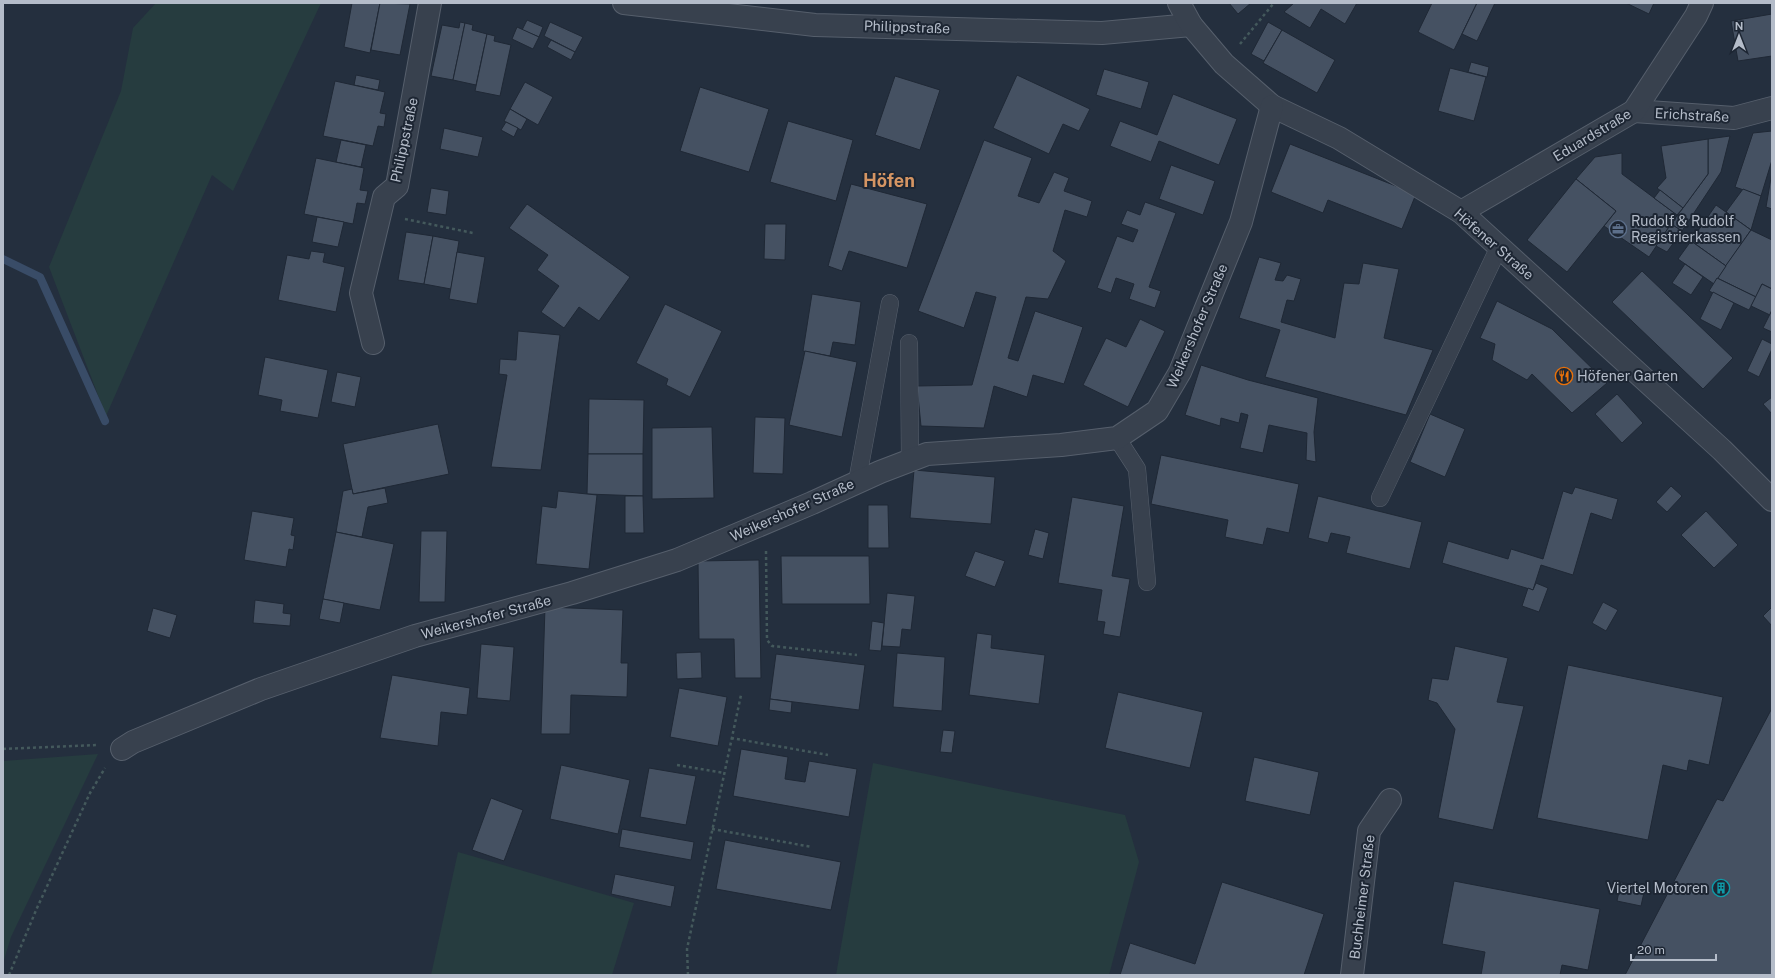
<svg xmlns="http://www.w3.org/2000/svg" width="1775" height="978" viewBox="0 0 1775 978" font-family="'Public Sans',sans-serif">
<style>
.green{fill:#263c3f}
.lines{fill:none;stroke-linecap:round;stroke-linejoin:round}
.stream{stroke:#394c67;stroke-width:8}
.building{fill:#455162;stroke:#1f2835}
.lane-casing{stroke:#565f6c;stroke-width:18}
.street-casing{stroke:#565f6c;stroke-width:24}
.path{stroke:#44595c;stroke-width:2.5;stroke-dasharray:3 3;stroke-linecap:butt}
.lane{stroke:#38414e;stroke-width:17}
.street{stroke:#38414e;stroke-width:22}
.labels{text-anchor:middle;stroke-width:4;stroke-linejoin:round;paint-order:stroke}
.street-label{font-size:14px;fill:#b4bcc9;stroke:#1d2633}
.poi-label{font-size:14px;fill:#b4bcc9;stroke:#1d2633;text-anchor:start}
.district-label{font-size:18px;font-weight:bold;fill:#d59563;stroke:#1d2633}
</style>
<rect width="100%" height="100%" fill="#242f3e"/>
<g class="green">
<path d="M156,3h165l-88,188 -21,-16 -106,241 -57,-149 72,-176 12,-63z"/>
<path d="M98,754l-87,183 -8,26v-202z"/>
<path d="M873,763l252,52 14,47 -30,113h-273z"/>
<path d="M458,852l176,51 -22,72h-181z"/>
</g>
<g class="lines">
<path class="stream" d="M3,259l37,18 65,144"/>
</g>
<g class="building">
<path d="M352,3h28l-10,50 -26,-6z"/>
<path d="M380,3l30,1 -10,51 -29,-5z"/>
<path d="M1229,3h22l-13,11z"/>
<path d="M1294,3h63l-12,21 -24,-15 -11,19 -26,-16z"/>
<path d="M1432,3h45l-23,47 -36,-18z"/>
<path d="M1477,3h18l-18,38 -15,-7z"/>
<path d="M1626,3h28l-5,11z"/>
<path d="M1772,14v42l-34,5 -7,-40z"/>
<path d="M527,20l16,7 -4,10 -17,-7z"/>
<path d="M460,22l5,1 -12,57 -22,-4 11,-51 17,3z"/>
<path d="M550,22l33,15 -8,15 -31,-16z"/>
<path d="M1268,22l14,8 -18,31 -13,-7z"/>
<path d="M465,23l8,2 -1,5 15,4 -11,51 -23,-5z"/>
<path d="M517,27l22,10 -6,12 -21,-10z"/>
<path d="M1282,30l53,30 -18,33 -54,-30z"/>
<path d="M487,34l8,2 -1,5 17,4 -11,51 -25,-5z"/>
<path d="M551,40l24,12 -4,8 -24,-13z"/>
<path d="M1471,62l18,5 -2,10 -19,-5z"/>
<path d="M1450,68l36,9 -12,44 -36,-10z"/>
<path d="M1104,69l45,13 -8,27 -45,-14z"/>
<path d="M356,75l24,5 -2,10 -24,-5z"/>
<path d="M1017,75l73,34 -11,22 -16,-7 -14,30 -56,-26z"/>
<path d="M895,76l45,14 -20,60 -45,-15z"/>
<path d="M335,81l50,11 -5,21 6,1 -2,13 -6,-1 -5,20 -50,-10z"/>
<path d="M525,82l28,15 -15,28 -28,-16z"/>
<path d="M700,87l69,22 -20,63 -69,-21z"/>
<path d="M1173,94l64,25 -18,46 -60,-24 -8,21 -41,-16 10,-25 37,14z"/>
<path d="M510,109l17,10 -6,11 -17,-9z"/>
<path d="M788,121l65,19 -17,61 -66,-19z"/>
<path d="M506,122l12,6 -4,9 -13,-7z"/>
<path d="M444,128l39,9 -5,20 -38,-8z"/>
<path d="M1772,131v29l-11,36 -26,-9 18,-54z"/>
<path d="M1730,136l-9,36 -39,59 -11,-7 37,-50v-35z"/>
<path d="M1708,139v35l-25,34 -26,-20 9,-10 -5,-32z"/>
<path d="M341,140l25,5 -5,22 -25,-5z"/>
<path d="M984,140l48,18 -14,38 21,7 15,-31 15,6 -5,13 28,10 -5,16 -22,-7 -12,41 13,10 -18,38 -22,-2 -18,61 10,3 17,-50 48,16 -19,57 -31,-9 -6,22 -33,-11 -10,42 -63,-2 -4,-40 55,-1 24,-88 -20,-5 -12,36 -46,-17z"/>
<path d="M1290,144l126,50 -14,35 -74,-29 -5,13 -52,-21z"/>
<path d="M1622,153v21l55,41 -28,42 -45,-31 12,-15 -40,-32 19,-22z"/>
<path d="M316,158l48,10 -4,22 8,1 -3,13 -8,-1 -4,21 -49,-10z"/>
<path d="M1171,165l44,16 -12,34 -44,-16z"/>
<path d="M1772,172v37l-6,-2z"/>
<path d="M1576,179l40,32 -49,61 -40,-32z"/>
<path d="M851,184l76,20 -20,64 -58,-17 -7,20 -14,-5z"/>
<path d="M431,188l18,3 -3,24 -19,-3z"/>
<path d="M1743,189l18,7 -10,34 -25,-18z"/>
<path d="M1660,190l23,18 -6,7 -23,-17z"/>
<path d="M1145,202l31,11 -27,74 12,4 -6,17 -26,-9 5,-15 -18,-6 -5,15 -14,-5 20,-52 16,6 5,-12 -17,-6 6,-14 13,5z"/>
<path d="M527,204l103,73 -31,44 -20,-14 -15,21 -23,-16 18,-26 -22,-16 11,-15 -39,-27z"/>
<path d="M1716,205l35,25 -25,36 -35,-25z"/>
<path d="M317,217l27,5 -6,25 -26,-5z"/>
<path d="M765,224h21l-1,36 -21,-1z"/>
<path d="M1671,224l11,7 -15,21 -11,-6z"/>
<path d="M1751,230l21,10v49l-10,-5 -6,13 -39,-19z"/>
<path d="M406,232l27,4 -9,48 -26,-4z"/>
<path d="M433,236l26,5 -8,48 -27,-5z"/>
<path d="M1691,241l35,25 -12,18 -36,-25z"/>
<path d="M311,251l14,2 -2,9 22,5 -9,45 -58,-12 9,-45 22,4z"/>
<path d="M457,252l28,5 -8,47 -28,-5z"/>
<path d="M1259,257l22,6 -6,17 8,1 4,-6 14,4 -7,22 -7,-1 -6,22 54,16 9,-55 15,1 4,-21 36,6 -15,69 49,12 -27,65 -141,-38 15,-47 -41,-12z"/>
<path d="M1685,264l18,13 -12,18 -19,-12z"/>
<path d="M1642,271l91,87 -30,31 -91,-87z"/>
<path d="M1717,278l39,19 -7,13 -40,-19z"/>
<path d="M1762,284l10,5v21l-2,5 -19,-9z"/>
<path d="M1713,292l21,11 -13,27 -21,-11z"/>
<path d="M812,294l49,8 -6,43 -22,-3 -3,14 -27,-5z"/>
<path d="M1497,301l55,28 55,54 -35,30 -40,-39 -5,6 -35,-20 3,-16 -15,-6z"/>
<path d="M665,304l57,27 -32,66 -24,-12 2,-6 -32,-16z"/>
<path d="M1772,310v22l-9,-4z"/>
<path d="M1140,319l25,12 -37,76 -45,-22 23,-47 20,9z"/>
<path d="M518,331l42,4 -19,135 -50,-3 16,-92 -8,-1 1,-15 16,1z"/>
<path d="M1762,339l10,5v5l-13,28 -12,-6z"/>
<path d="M805,351l52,11 -15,75 -53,-12z"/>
<path d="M265,357l63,13 -10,48 -38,-7 2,-11 -24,-5z"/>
<path d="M1201,365l47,15 70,18 -4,34 2,30 -10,-2 1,-27 -38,-8 -6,28 -23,-5 8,-33 -7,-2 -2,10 -18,-5 -1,8 -35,-11z"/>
<path d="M337,372l24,5 -6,30 -24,-5z"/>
<path d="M1617,394l26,29 -21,20 -27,-29z"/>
<path d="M1772,397v17l-9,-10z"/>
<path d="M589,399l55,1 -1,54h-55z"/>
<path d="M1430,414l35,15 -20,48 -35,-15z"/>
<path d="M755,417l30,1 -2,56 -30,-1z"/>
<path d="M438,424l11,50 -96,20 -10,-50z"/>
<path d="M712,427l2,71 -62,1v-71z"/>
<path d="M588,454h55v42l-56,-2z"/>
<path d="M1161,455l138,29 -10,49 -22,-5 -4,17 -38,-8 3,-17 -77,-16z"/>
<path d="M914,470l81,7 -4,47 -81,-6z"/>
<path d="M1671,486l11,10 -15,16 -11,-10z"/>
<path d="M1575,487l43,12 -6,21 -21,-7 -18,62 -32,-10 -8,25 -91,-27 6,-22 60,18 3,-10 32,10 20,-68 9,3z"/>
<path d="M385,488l3,15 -20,4 -6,30 -26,-5 7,-41 9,-2 1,5z"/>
<path d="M558,491l39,4 -8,74 -53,-5 6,-58 14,2z"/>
<path d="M625,496h18l1,37h-19z"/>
<path d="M1318,496l104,26 -12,47 -64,-16 4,-16 -19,-4 -3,10 -20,-5z"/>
<path d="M1072,497l52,9 -12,70 18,3 -10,58 -17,-3 2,-12 -8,-1 5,-31 -44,-7z"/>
<path d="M868,505h20l1,43h-21z"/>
<path d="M252,511l42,7 -3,17 4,1 -2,14 -4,-1 -3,18 -42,-7z"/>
<path d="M1706,511l32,34 -24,23 -33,-33z"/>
<path d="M1035,529l14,4 -6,26 -15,-4z"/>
<path d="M421,531h26l-2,71h-26z"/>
<path d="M336,532l58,12 -14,66 -57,-11z"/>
<path d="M975,551l30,10 -10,26 -30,-11z"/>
<path d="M781,556h88l1,48h-88z"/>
<path d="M759,560l2,118h-26l-1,-39h-35l-1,-78z"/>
<path d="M1536,583l12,5 -9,24 -17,-6 6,-18 5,2z"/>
<path d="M887,593l28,3 -4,34 -9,-1 -2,18 -18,-1z"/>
<path d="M323,599l21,4 -4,20 -21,-4z"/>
<path d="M255,600l29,4 -1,9 8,1 -1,12 -37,-3z"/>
<path d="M1603,602l15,8 -12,21 -14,-8z"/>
<path d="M545,607l78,3 -2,53h7l-1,34 -56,-2 -1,39h-29z"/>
<path d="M1772,607v19l-9,-10z"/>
<path d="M153,608l24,7 -7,23 -23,-7z"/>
<path d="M872,621l12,2 -3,28 -12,-1z"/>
<path d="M977,633l15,2 -1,13 54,7 -6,49 -70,-9z"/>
<path d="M481,644l33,3 -4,54 -33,-3z"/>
<path d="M1455,646l53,12 -11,44 27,4 -31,124 -55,-12 17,-89 -18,-26 -9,-3 4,-22 16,2z"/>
<path d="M701,652l1,26 -25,1 -1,-26z"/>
<path d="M897,653l48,4 -3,54 -49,-4z"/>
<path d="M776,654l89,11 -6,45 -89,-11z"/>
<path d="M1568,665l155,32 -14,68 -20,-5 -2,11 -24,-6 -15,75 -111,-22z"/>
<path d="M392,675l78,13 -3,27 -26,-3 -3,34 -58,-8z"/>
<path d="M679,688l48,9 -9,49 -48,-9z"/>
<path d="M1118,692l85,20 -13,56 -85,-20z"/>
<path d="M770,699l22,3 -1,11 -22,-3z"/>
<path d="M1771,710h1v265h-147l92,-176 6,2z"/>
<path d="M943,730l12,1 -3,22 -12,-1z"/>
<path d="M741,749l47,8 -3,22 20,3 4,-21 48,8 -8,48 -116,-21z"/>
<path d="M1254,757l65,15 -9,43 -65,-14z"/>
<path d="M561,765l69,15 -12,54 -68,-15z"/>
<path d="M649,768l47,8 -10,49 -46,-8z"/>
<path d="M491,798l32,12 -19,51 -32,-11z"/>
<path d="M622,829l72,13 -3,18 -72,-13z"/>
<path d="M725,840l116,22 -10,48 -115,-21z"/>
<path d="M615,874l60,12 -4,21 -60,-13z"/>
<path d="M1454,881l146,28 -12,61 -26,-5 -2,10h-79l4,-23 -43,-8z"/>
<path d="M1222,882l102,32 -20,61h-184l10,-32 65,21z"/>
<path d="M1621,882l24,6 -4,18 -24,-5z"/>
</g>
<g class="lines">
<defs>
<g id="lane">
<path d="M909,343l1,117"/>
<path d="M1117,438l20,31 10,113"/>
<path d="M857,482l33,-179"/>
<path d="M1380,498l119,-251"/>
</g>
<g id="street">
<path d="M624,3l191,22 287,8 89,-8"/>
<path d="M1179,3l12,22 33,39 48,42 67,32 122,74 261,238 50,50"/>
<path d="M1634,111l100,7 38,-10"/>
<path d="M1461,212l173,-101 62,-95 6,-13"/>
<path d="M373,343l-12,-50 23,-96 13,-11 33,-183"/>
<path d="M122,749l11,-7 128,-53 154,-53 157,-43 105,-33 135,-57 68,-31 47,-18 134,-9 56,-7 40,-27 23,-39 61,-150 31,-116"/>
<path d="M1352,975l17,-144 21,-31"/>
</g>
</defs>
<use href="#lane" class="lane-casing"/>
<use href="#street" class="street-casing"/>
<g class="path">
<path d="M1240,44l34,-41"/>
<path d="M405,219l68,14"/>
<path d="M766,551l1,89 5,6 85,9"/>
<path d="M731,738l97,17"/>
<path d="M3,749l93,-4"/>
<path d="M677,765l47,8"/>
<path d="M712,829l100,18"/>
<path d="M9,975l28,-67 53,-115 15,-25"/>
<path d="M688,975l-1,-26 54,-254"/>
</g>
<use href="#lane" class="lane"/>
<use href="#street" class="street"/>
</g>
<defs>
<symbol id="office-ring" viewBox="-11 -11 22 22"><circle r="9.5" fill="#1d2633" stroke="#5c6f8a" stroke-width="1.5"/><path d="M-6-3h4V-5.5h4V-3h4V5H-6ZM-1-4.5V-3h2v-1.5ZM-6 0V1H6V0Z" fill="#5c6f8a"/></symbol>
<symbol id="restaurant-ring" viewBox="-11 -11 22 22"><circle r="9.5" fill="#1d2633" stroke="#e8710a" stroke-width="1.5"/><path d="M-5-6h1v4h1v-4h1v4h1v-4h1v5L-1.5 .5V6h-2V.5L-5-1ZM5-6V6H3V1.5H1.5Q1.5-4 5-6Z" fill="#e8710a"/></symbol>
<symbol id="building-ring" viewBox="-11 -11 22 22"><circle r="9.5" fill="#1d2633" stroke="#0f9aa8" stroke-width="1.5"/><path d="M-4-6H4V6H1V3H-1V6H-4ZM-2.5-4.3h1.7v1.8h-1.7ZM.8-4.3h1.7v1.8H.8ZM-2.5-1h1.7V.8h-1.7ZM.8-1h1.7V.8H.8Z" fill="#0f9aa8"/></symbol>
</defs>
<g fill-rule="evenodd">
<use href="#office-ring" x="1608" y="219" width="20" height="20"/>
<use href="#restaurant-ring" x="1554" y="366" width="20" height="20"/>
<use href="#building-ring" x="1711" y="878" width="20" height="20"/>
</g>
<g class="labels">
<g class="street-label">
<text transform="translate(907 27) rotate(2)" y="5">Philippstraße</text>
<text transform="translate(1692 115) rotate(3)" y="5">Erichstraße</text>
<text transform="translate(1592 135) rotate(-31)" y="5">Eduardstraße</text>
<text transform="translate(404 140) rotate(-78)" y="5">Philippstraße</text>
<text transform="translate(1494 244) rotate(41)" y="5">Höfener Straße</text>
<text transform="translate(1197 326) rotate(-67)" y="5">Weikershofer Straße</text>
<text transform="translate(792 510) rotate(-24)" y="5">Weikershofer Straße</text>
<text transform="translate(486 617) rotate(-15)" y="5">Weikershofer Straße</text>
<text transform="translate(1362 897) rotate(-83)" y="5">Buchheimer Straße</text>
</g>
<g class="poi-label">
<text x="1631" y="226">Rudolf &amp; Rudolf<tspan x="1631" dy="16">Registrierkassen</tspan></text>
<text x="1577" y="381">Höfener Garten</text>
<text x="1708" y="893" text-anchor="end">Viertel Motoren</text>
</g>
<g class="district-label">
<text x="889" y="187">Höfen</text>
</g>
</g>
<rect width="1775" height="978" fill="none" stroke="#b4bcc9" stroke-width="8"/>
<g transform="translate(1739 36)" stroke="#1d2633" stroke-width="3" paint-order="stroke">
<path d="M0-3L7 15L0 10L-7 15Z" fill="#b4bcc9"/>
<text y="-6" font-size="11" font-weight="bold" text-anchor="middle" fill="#b4bcc9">N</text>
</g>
<path d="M1631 954v6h85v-6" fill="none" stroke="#b4bcc9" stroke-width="2"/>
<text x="1637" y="954" font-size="12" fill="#b4bcc9" stroke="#1d2633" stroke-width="3" paint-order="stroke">20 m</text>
</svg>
